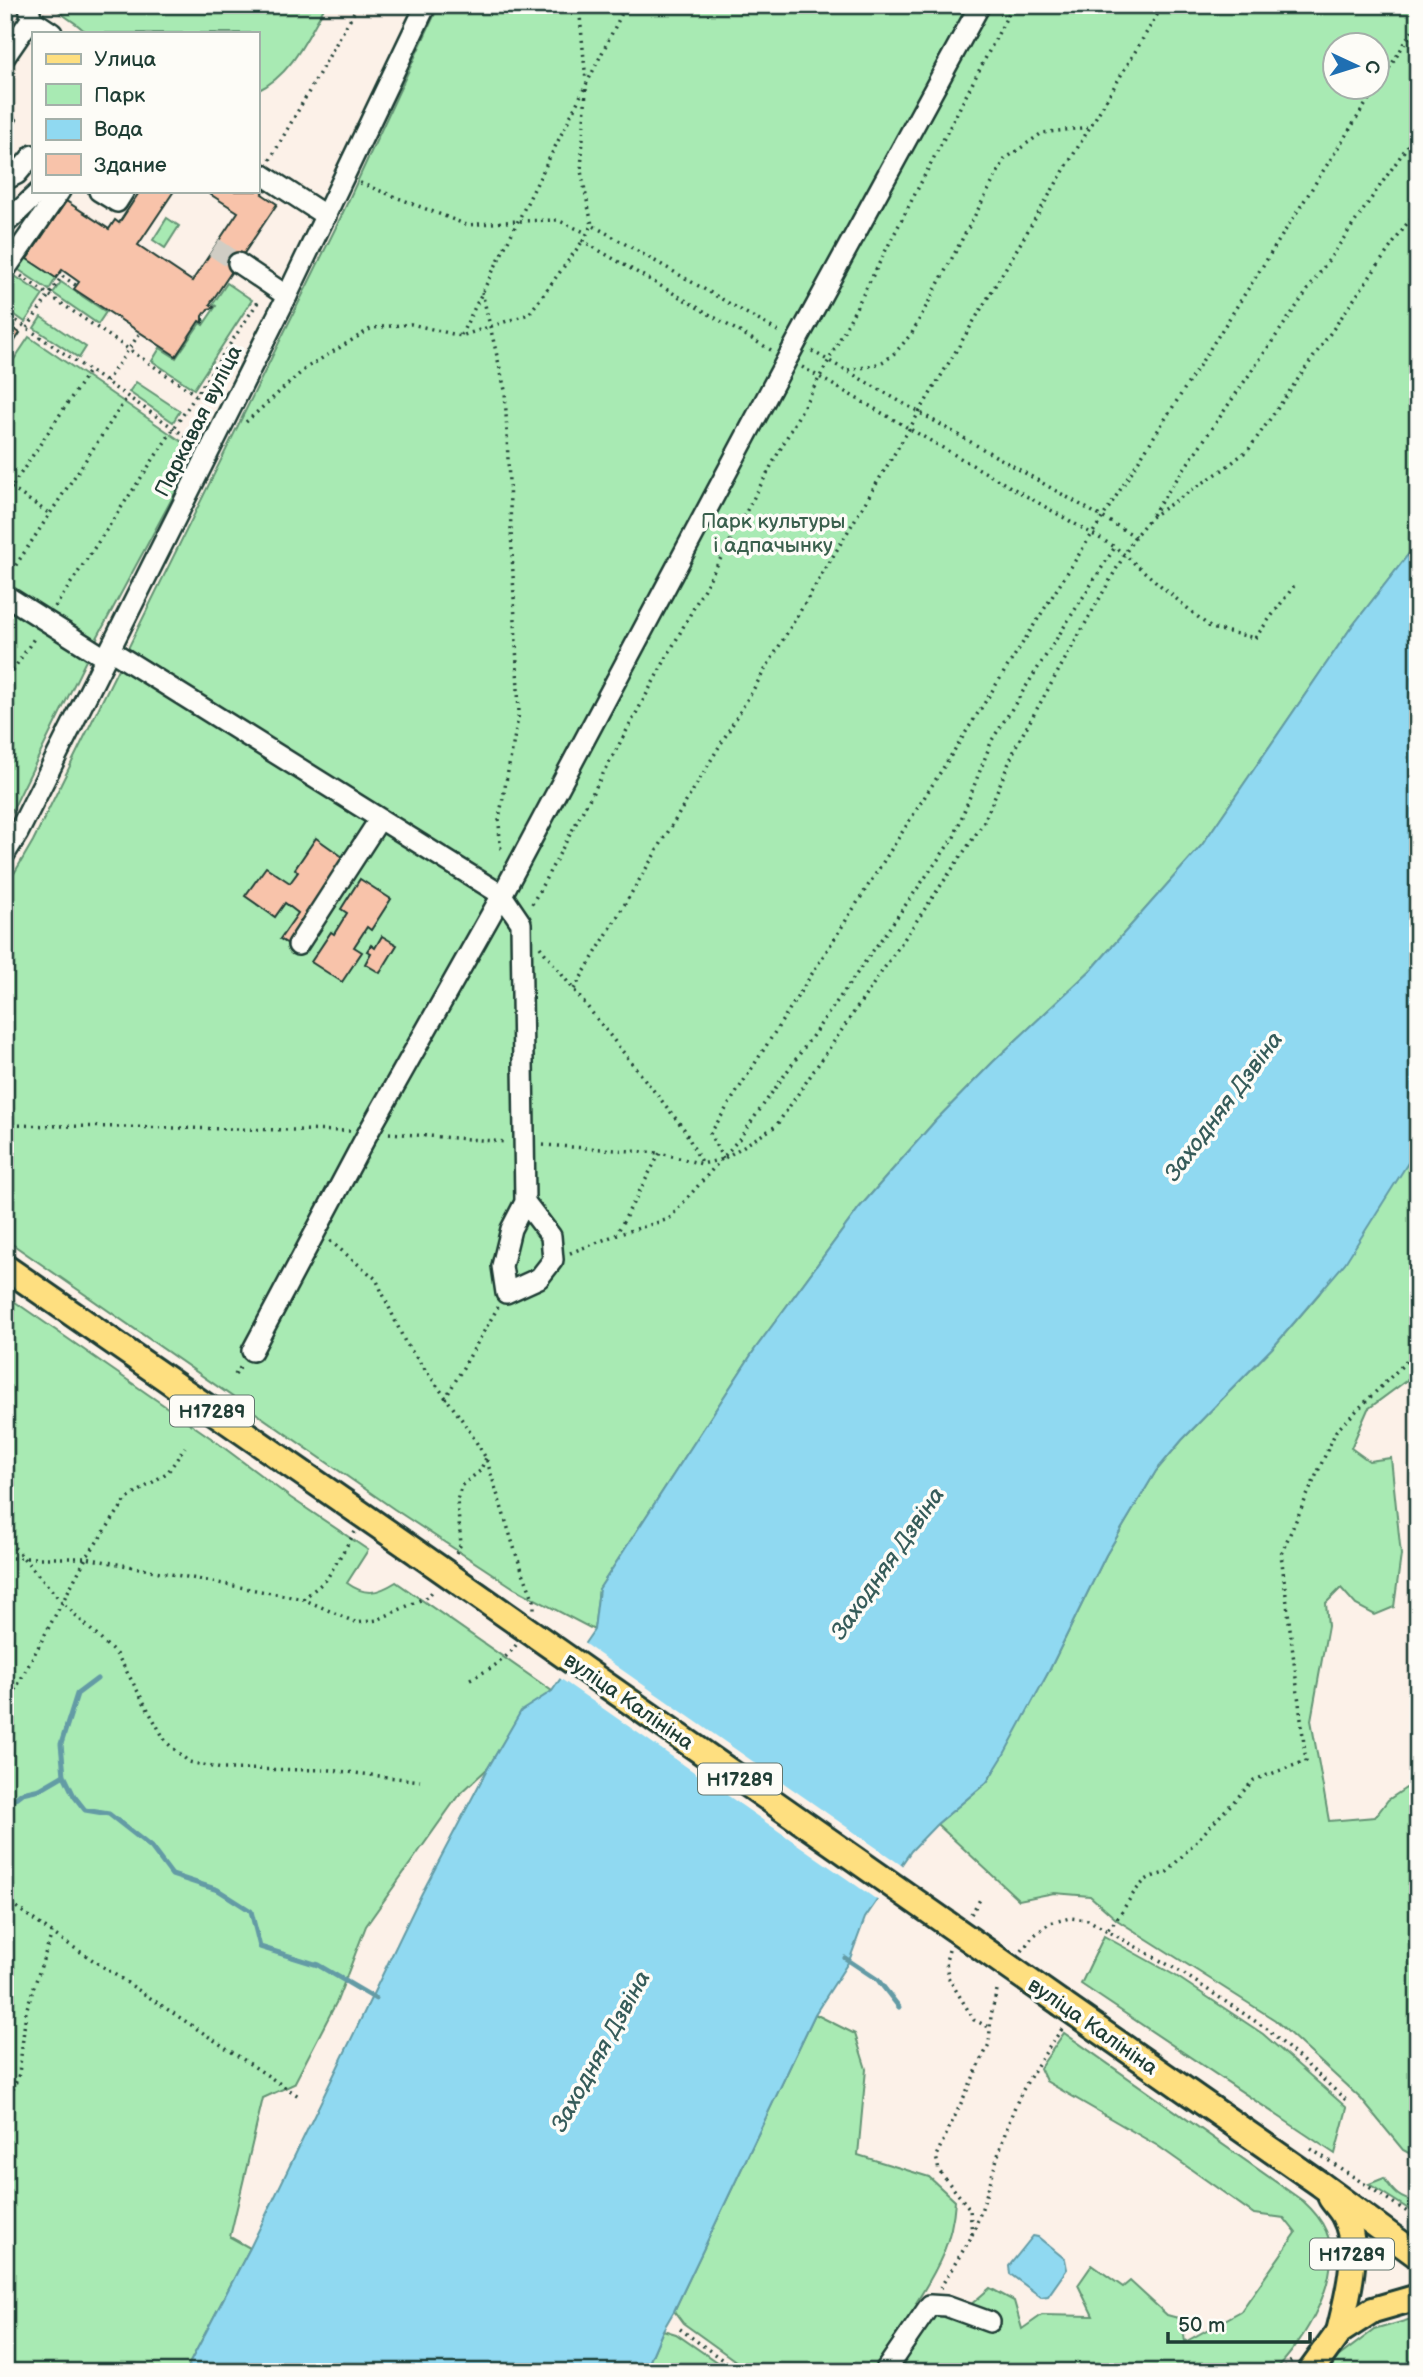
<svg xmlns="http://www.w3.org/2000/svg" width="1423" height="2377" viewBox="0 0 1423 2377" font-family="'Balsamiq Sans',sans-serif">
<style>
.green{fill:#a8eab3;stroke:#649474;stroke-width:2;fill-rule:evenodd}
.water{fill:#90d9f1;stroke:#639ba5;stroke-width:2}
.pier{fill:#fcf1e8}
.lines{fill:none;stroke-linecap:round;stroke-linejoin:round}
.stream{stroke:#639ba5;stroke-width:5}
.building{fill:#f8c3aa;stroke:#1f3d34;stroke-width:2}
.minor-tunnel{stroke:#d0cdc4;stroke-width:19;stroke-dasharray:19 10;stroke-linecap:butt}
.minor-casing{stroke:#1f3d34;stroke-width:24}
.major-casing{stroke:#1f3d34;stroke-width:30}
.path{stroke:#1f3d34;stroke-width:3.5;stroke-dasharray:2 5;stroke-linecap:butt}
.minor{stroke:#fdfcf7;stroke-width:19}
.major{stroke:#fedf80;stroke-width:24}
.major-bridge-casing{stroke:#1f3d34;stroke-width:30;stroke-linecap:butt}
.major-bridge{stroke:#fedf80;stroke-width:24}
.labels{text-anchor:middle;stroke-width:7;stroke-linejoin:round;paint-order:stroke}
.shield{fill:#fdfcf7;stroke:#62766e;stroke-width:2}
.shield-label{font-size:19px;font-weight:bold;fill:#1f3d34}
.street-label{font-size:21px;fill:#1f3d34;stroke:#fdfcf7}
.park-label{font-size:21px;fill:#3a604d;stroke:#fdfcf7}
.water-label{font-size:23px;font-style:italic;fill:#365c5a;stroke:#fdfcf7}
</style>
<rect width="100%" height="100%" fill="#fcf1e8"/>
<filter id="ink" filterUnits="userSpaceOnUse"><feTurbulence type="fractalNoise" baseFrequency=".0143" numOctaves="2"/><feDisplacementMap in="SourceGraphic" scale="14" xChannelSelector="R" yChannelSelector="G"/><feConvolveMatrix kernelMatrix="1 2 1 2 8 2 1 2 1" color-interpolation-filters="sRGB"/></filter>
<g filter="url(#ink)">
<g class="green">
<path d="M53,5h273c-19,32 -34,70 -69,86v-58h-171c-9,-12 -25,-16 -33,-28z"/>
<path d="M439,5h979v537l-68,87 -148,216 -108,122 -101,95 -57,58 -77,88 -104,141 -156,240 -5,41 -80,-42 -120,-79 -389,-270v-350l28,-48 305,-618zM1336,46h42v42h-42z"/>
<path d="M167,218l12,8 -14,22 -12,-8z"/>
<path d="M48,220l3,3 -23,36 28,19 -7,12 -33,-22z"/>
<path d="M12,274l31,21 -18,27 -20,-14v-24z"/>
<path d="M61,282l45,30 -8,12 -45,-31z"/>
<path d="M227,283l25,17 -58,89 -42,-28 8,-13 16,10 24,-35 3,2 13,-19 -3,-2z"/>
<path d="M41,317l45,30 -7,11 -45,-30z"/>
<path d="M29,337l168,115 -100,186 -92,187v-452z"/>
<path d="M136,382l44,29 -7,11 -44,-30z"/>
<path d="M1418,1147v225l-50,37 -17,39 18,13 22,-3 10,97 -7,52 -19,8 -19,-10 -15,-17 -15,15 2,23 -17,94 18,101 46,-4 13,-17 18,-12 12,2v368l-15,-8 -42,-51 -86,-79 -158,-100 -27,-24 -36,-3 -35,7 -82,-76 50,-42 62,-111 57,-116 50,-84 26,-31 93,-95 44,-51z"/>
<path d="M5,1295l206,143 80,60 77,52 -21,33c18,13 30,11 49,-1l156,109 -31,21 -33,56 -30,28 -92,130 -29,75 -43,83 -31,14 -33,139 20,11 -65,124h-180z"/>
<path d="M1104,1936l72,40 87,58 84,74 -12,46 -254,-170z"/>
<path d="M815,2014l40,20 11,35 -8,86 71,22 26,24c-3,42 -17,67 -39,102l7,7 46,-4 21,-18 24,13 8,28 20,-14 51,1 -15,-31 14,-20 31,22 7,-6 37,34 15,4 3,23 56,-31 55,-78 -12,-15 -30,-4 -96,-68 -112,-65 -6,-13 24,-35 239,168c10,9 18,18 23,30 19,44 -22,112 -53,141h-522l-68,-49 -9,-12z"/>
<path d="M1384,2178c9,14 16,22 34,24v13l-49,-31z"/>
<path d="M1418,2317v55h-90l10,-15 36,-27z"/>
<path d="M663,2330l13,4 55,38h-86z"/>
</g>
<g class="water">
<path d="M1418,542v605l-73,116 -70,82 -93,95 -26,31 -50,84 -57,116 -47,87 -15,24 -50,42 -26,27 -46,67 -16,43 -34,53 -141,297 -11,19 -18,42h-460l65,-124 171,-353 67,-127 33,-57 31,-20 42,-61 5,-41 156,-240 104,-141 77,-88 57,-58 101,-95 108,-122 148,-216z"/>
<path d="M1033,2236l5,1 27,22 2,10 -19,27 -7,1 -31,-23 -1,-8z"/>
</g>
<path class="pier" d="M582,1642l322,225 -24,35 -322,-225z"/>
<g class="lines">
<g class="stream">
<path d="M97,1679l-20,15 -16,50 3,31 10,21 11,14 24,4 42,33 21,28 46,15 33,21 9,36 58,18 58,34"/>
<path d="M5,1806l17,-13 18,-4 24,-14"/>
<path d="M845,1958l33,22 21,27"/>
</g>
</g>
<g class="building">
<path d="M5,111l12,9 -12,17z"/>
<path d="M257,187l7,4 -2,3 15,10 -67,100 4,3 -1,1 -5,1 -5,7v7l-4,-2 -23,35 -102,-67 5,-7 -17,-12 -6,8 -29,-19 39,-58 43,28 6,-9 4,3 21,-32h34l-36,54 54,36 46,-69 -33,-21h52z"/>
<path d="M5,323l15,10 -15,23z"/>
<path d="M316,838l31,22 -59,84 -8,-5 18,-26 -13,-10 -10,14 -30,-21 21,-29 24,16 8,-11 -3,-3z"/>
<path d="M360,879l31,20 -20,31 -4,-3 -13,20 8,5 -20,30 -31,-20 20,-30 3,2 13,-21 -6,-4z"/>
<path d="M382,936l15,9 -17,28 -15,-9 6,-11 -4,-2 4,-6 4,3z"/>
</g>
<g class="lines">
<path class="minor-tunnel" d="M214,247l24,16"/>
<defs>
<g id="minor">
<path d="M29,5l2,14 21,14"/>
<path d="M5,57l26,-38"/>
<path d="M257,171l69,45"/>
<path d="M5,180l12,-6 16,-19"/>
<path d="M99,191l18,11 7,-11"/>
<path d="M5,224l35,-33"/>
<path d="M238,263l49,33"/>
<path d="M5,270l55,-79"/>
<path d="M5,595l100,63"/>
<path d="M110,650l392,245 19,28 4,279 -14,27 -9,37 4,27 33,-15 14,-18 -2,-24 -26,-34"/>
<path d="M5,854l13,-21 269,-537 139,-291"/>
<path d="M298,945l81,-125"/>
<path d="M252,1351l117,-220 133,-236 285,-536 193,-354"/>
<path d="M884,2372l46,-67 16,1 44,16"/>
</g>
<g id="major">
<path d="M5,1267l414,287"/>
<path d="M1062,2004l258,180 98,72"/>
<path d="M1331,2198c4,6 10,12 13,18 18,33 3,82 -5,116"/>
<path d="M1310,2372l29,-40 34,-22 45,-13"/>
</g>
</defs>
<use href="#minor" class="minor-casing"/>
<use href="#major" class="major-casing"/>
<g class="path">
<path d="M579,5l7,76"/>
<path d="M1378,86l40,-64"/>
<path d="M586,89l-5,82 11,54"/>
<path d="M270,160l88,-155"/>
<path d="M360,183l107,42 50,-4 40,-1 30,13"/>
<path d="M21,276l175,119"/>
<path d="M482,292l23,98 14,323 -20,106 1,28 4,4"/>
<path d="M5,313l189,129"/>
<path d="M27,328l35,-52 15,10"/>
<path d="M461,335l165,-330"/>
<path d="M771,350l-188,-109 9,-16 189,108"/>
<path d="M812,351l323,185"/>
<path d="M802,367l313,180 96,81 44,10 39,-52"/>
<path d="M848,370c38,-6 39,-7 64,-37l93,-174 37,-26 48,-6"/>
<path d="M106,382l34,-49"/>
<path d="M246,422l60,-54 66,-40 39,-4 50,12 68,-22 53,-72"/>
<path d="M11,488l39,26"/>
<path d="M5,497l84,-126"/>
<path d="M1152,515l266,-384"/>
<path d="M8,577l120,-181"/>
<path d="M55,607l205,-308"/>
<path d="M5,682l30,-45"/>
<path d="M532,904l297,-544 184,-355"/>
<path d="M540,947l144,182 18,35"/>
<path d="M574,989l589,-984"/>
<path d="M5,1125l345,6"/>
<path d="M389,1133l118,9"/>
<path d="M543,1145l117,8"/>
<path d="M723,1159l-13,-25 666,-1046"/>
<path d="M616,1235l53,-16 70,-80 215,-302 38,-97 123,-193"/>
<path d="M330,1241l46,38 29,63 60,82 21,34 31,99 17,44v8"/>
<path d="M570,1253l46,-18 44,-82 42,11 21,-5 53,-33 207,-302 34,-80 118,-208 16,-19 73,-48 25,-20 169,-241"/>
<path d="M235,1375l7,-10"/>
<path d="M445,1399l53,-92"/>
<path d="M5,1537l58,66 55,53 48,86 23,20 33,7 109,1 89,11"/>
<path d="M456,1553l5,-9 -4,-43 4,-15 19,-15 6,-13"/>
<path d="M5,1558h81l217,41 54,24 20,-3 52,-24 4,-6"/>
<path d="M303,1599l23,-19 29,-48"/>
<path d="M470,1679c19,-9 33,-17 46,-34"/>
<path d="M5,1709l81,-151 40,-58 42,-28 17,-25"/>
<path d="M5,1899l47,34 248,164"/>
<path d="M971,1914l10,-16"/>
<path d="M1108,1929c15,-14 21,-35 38,-49 5,-4 14,-5 21,-8l87,-92 52,-19 -25,-207 55,-123 82,-81"/>
<path d="M949,1950l-3,11 2,16 26,43 17,8"/>
<path d="M1022,1951l10,-14 18,-14 20,-5 18,2 93,52 86,57 80,72"/>
<path d="M5,2109l14,-35 7,-63 26,-78"/>
<path d="M1311,2149l107,70"/>
<path d="M972,2235c18,-43 26,-90 45,-133 12,-26 28,-49 45,-73"/>
<path d="M940,2288l32,-52 -2,-27 -31,-38 -3,-15 53,-112 2,-29 7,-29"/>
<path d="M680,2329l59,43"/>
<path d="M1280,2372l11,-11"/>
</g>
<use href="#minor" class="minor"/>
<use href="#major" class="major"/>
<defs>
<path id="major-bridge" d="M419,1554l643,450"/>
</defs>
<use href="#major-bridge" class="major-bridge-casing"/>
<use href="#major-bridge" class="major-bridge"/>
</g>
</g>
<g class="labels">
<g class="shield">
<rect x="170" y="1395.5" width="84" height="31" rx="5"/>
<rect x="698" y="1763.5" width="84" height="31" rx="5"/>
<rect x="1310" y="2238.5" width="84" height="31" rx="5"/>
</g>
<g class="shield-label">
<text x="212" y="1418">Н17289</text>
<text x="740" y="1786">Н17289</text>
<text x="1352" y="2261">Н17289</text>
</g>
<g class="street-label">
<text transform="translate(198 421) rotate(-63)" y="7">Паркавая вуліца</text>
<text transform="translate(629 1701) rotate(35)" y="7">вуліца Калініна</text>
<text transform="translate(1093 2026) rotate(35)" y="7">вуліца Калініна</text>
</g>
<g class="park-label">
<text x="773" y="528">Парк культуры<tspan x="773" dy="24">і адпачынку</tspan></text>
</g>
<g class="water-label">
<text transform="translate(1223 1106) rotate(-53)" y="8">Заходняя Дзвіна</text>
<text transform="translate(887 1563) rotate(-55)" y="8">Заходняя Дзвіна</text>
<text transform="translate(600 2051) rotate(-61)" y="8">Заходняя Дзвіна</text>
</g>
</g>
<rect width="1423" height="2377" fill="none" stroke="#fdfcf7" stroke-width="28"/>
<rect x="14" y="14" width="1395" height="2349" fill="none" stroke="#1f3d34" stroke-width="2.5" filter="url(#ink)"/>
<rect x="32" y="32" width="228" height="161" fill="#fdfcf7" stroke="#a4b0a9" stroke-width="2"/>
<rect x="46" y="54" width="35" height="10" fill="#fedf80" stroke="#a4b0a9" stroke-width="2"/>
<text x="94" y="66" font-size="21" fill="#1f3d34">Улица</text>
<rect x="46" y="84" width="35" height="21" fill="#a8eab3" stroke="#a4b0a9" stroke-width="2"/>
<text x="94" y="102" font-size="21" fill="#1f3d34">Парк</text>
<rect x="46" y="119" width="35" height="21" fill="#90d9f1" stroke="#a4b0a9" stroke-width="2"/>
<text x="94" y="136" font-size="21" fill="#1f3d34">Вода</text>
<rect x="46" y="154" width="35" height="21" fill="#f8c3aa" stroke="#a4b0a9" stroke-width="2"/>
<text x="94" y="172" font-size="21" fill="#1f3d34">Здание</text>
<g transform="translate(1356 66) rotate(94)"><circle r="33" fill="#fdfcf7" stroke="#a4b0a9" stroke-width="2"/>
<path d="M0-5L12 26L0 18L-12 26Z" fill="#1f6fb2"/>
<text y="-10" font-size="19" font-weight="bold" text-anchor="middle" fill="#1f3d34">С</text>
</g>
<path d="M1168 2332v10h142v-10" fill="none" stroke="#1f3d34" stroke-width="3.5"/>
<text x="1178" y="2332" font-size="21" fill="#1f3d34" stroke="#fdfcf7" stroke-width="5" paint-order="stroke">50 m</text>
</svg>
